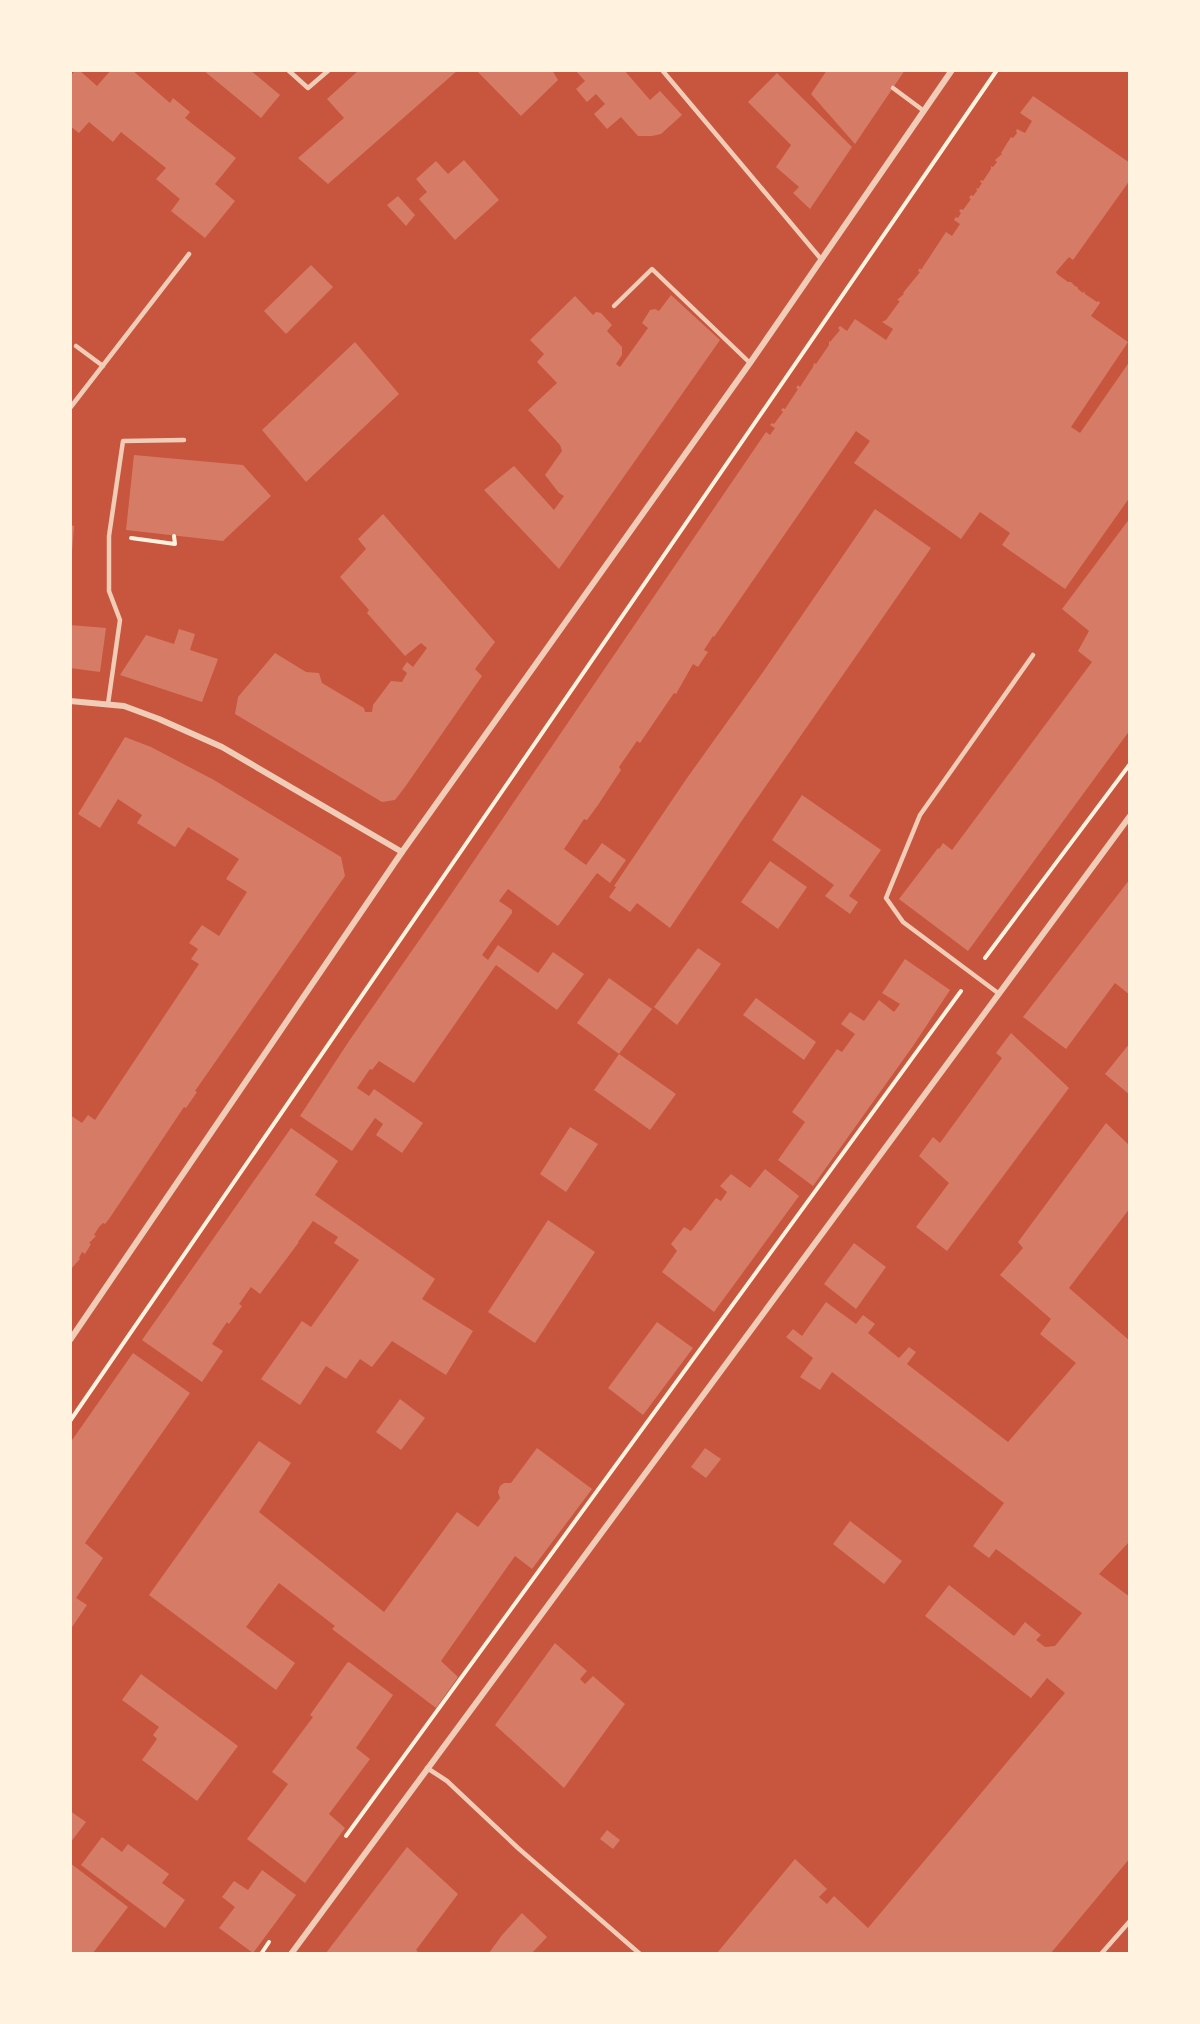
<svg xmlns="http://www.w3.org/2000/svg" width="1200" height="2024" viewBox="0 0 1200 2024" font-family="Cabin,sans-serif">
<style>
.building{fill:#d67c66}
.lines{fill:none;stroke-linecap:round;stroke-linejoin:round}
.path{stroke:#fff3e0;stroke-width:4}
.service{stroke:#f1ccb7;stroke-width:4.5}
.minor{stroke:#f1ccb7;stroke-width:6}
</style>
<rect width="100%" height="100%" fill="#c8553d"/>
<g class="building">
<path d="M76,70h3l18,16 14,-16h21l38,33 3,-5 17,14 -5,6 51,40 -21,26 20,17 -30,37 -34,-27 9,-12 -24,-20 10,-11 -45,-36 -8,10 -24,-20 -10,11 -9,-7v-50z"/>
<path d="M203,70h47l30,25 -19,23z"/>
<path d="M359,70h99l-130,114 -30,-26 46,-40 -17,-19z"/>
<path d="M476,70h76l6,10 -37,36z"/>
<path d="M575,70h49l26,30 10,-9 22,24 -21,19 -9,2h-14l-17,-19 -14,12 -13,-15 11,-10 -9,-10 -9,8 -11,-13 9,-8z"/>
<path d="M827,70h78l-50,74 -44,-50z"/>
<path d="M777,73l75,74 -42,62 -17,-16 6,-6 -23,-20 15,-22 -43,-43z"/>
<path d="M1033,96l97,67v17l-57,80 -4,-3 -13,15 1,2 11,8h3l5,5 1,-1 1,3 5,4 1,-2 1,3 12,8 2,-1 1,2 -9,13 37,26 -57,85 9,6 50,-72v136l-65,92 -63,-44 8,-12 -30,-21 -19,27 -107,-76 16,-22 -14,-10 -142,206 -1,-1 -9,14 4,2 -10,15 -5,-3 -17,30 -2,-1 -34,50 -3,-2 -18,26 2,3 -23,35 -11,15 -3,-1 -20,30 22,16 16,-22 24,17 -16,23 -13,-10 -39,53 -50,-37 -9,12 13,9v3l-30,42 6,5 10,-15 40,28 15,-21 31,22 -27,36 -61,-45 -82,118 -35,-22 -7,9 -2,-1 -13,19 12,8 5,-7 49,34 -21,30 -26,-18 7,-11 -8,-6 -23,33 -52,-35 49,-75 94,-135 323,-474 4,3 5,-7 -5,-3 2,-2 2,1 9,-12 -2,-2 2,-2 2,1 13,-20 -2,-1 2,-3 2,2 13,-20 1,-4 2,1 13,-19v-4l1,1 10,-12 -2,-2 2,-2 7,5 8,-12 31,21 7,-11 -11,-7 4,-2 14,-19 -3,-1 7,-6 -1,-1 17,-21 -2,-1 2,-3 1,2 25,-38 6,4 8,-12 -6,-4 2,-3 2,1 3,-5 -2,-2 2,-2 2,1 8,-11 -2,-1 2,-3 2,1 4,-5 -1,-3 2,1 4,-6 -2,-1 1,-2 2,1 8,-12v-3l2,1 4,-5 -2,-2 7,-6 -1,-1 10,-16 2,1 4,-5 -1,-2 1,-2 8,4 7,-12 -12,-8z"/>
<path d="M464,160l35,40 -44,40 -36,-41 8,-7 -11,-13 20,-18 12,13z"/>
<path d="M398,196l17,19 -9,11 -19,-21z"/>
<path d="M311,265l22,22 -47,47 -22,-23z"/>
<path d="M671,295l49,45 -161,229 -75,-79 30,-24 40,44 10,-14 -5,-3 -14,-18 17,-24 -2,-6 -32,-35 29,-27 -20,-21 7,-8 -14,-14 45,-44 18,19 3,-3 5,1 11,12 -5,6 15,16v8l-6,9 4,3 28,-39 -6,-5 8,-13 5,-1 4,2z"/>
<path d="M355,342l44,52 -93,88 -44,-52z"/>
<path d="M134,455l109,10 28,31 -48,45 -97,-11z"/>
<path d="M875,509l56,39 -188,271 -73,109 -33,-25 -7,9 -21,-15 7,-10 -2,-1 73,-108 76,-106z"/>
<path d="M383,514l112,128 -20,27 7,7 -77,111 -10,13 -13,2 -147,-88 3,-17 37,-44 31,19 13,1 3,10 42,25 1,4h7l1,-7 18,-24 11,1 5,-9 -5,-4 5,-7 6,5 14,-19 -6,-5 -16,13 -38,-43 2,-3 -29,-33 26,-28 -8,-10z"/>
<path d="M1130,518v212l-162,221 -69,-52 39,-51 1,1 4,-6 9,7 140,-188 -14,-11 11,-20 -27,-22z"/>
<path d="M70,525l4,1 -2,26h-2z"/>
<path d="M70,625l36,3 -6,44 -30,-4z"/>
<path d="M179,629l16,5 -5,16 28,9 -16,43 -82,-27 26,-40 28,9z"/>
<path d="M125,737l26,10 63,33 127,77 4,19 -150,215 2,1 -11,16 -2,-1 -75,112 -4,5 -2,-1 -4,4 -5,8 2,1 -7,7 2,1 -6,10 -3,-2 -3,6 1,1 -10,11v-155l12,8 6,-8 7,5 104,-156 -8,-5 7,-10 -9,-6 13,-18 17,11 28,-44 -21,-13 13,-20 -51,-32 -13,20 -38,-24 5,-8 -24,-16 -18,29 -22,-14z"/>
<path d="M802,795l79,55 -32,46 9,6 -8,12 -25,-18 9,-11 -62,-45z"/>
<path d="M770,861l37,26 -29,42 -37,-27z"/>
<path d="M1130,879v116l-15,-12 -49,66 -43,-32z"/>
<path d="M698,948l23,16 -44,61 -23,-18z"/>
<path d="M905,959l45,31 -37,56 -100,140 -35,-26 27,-38 -13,-10 45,-63 5,3 13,-18 -14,-10 9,-12 14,9 15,-21 15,12 6,-8 -18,-11z"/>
<path d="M609,978l43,31 -33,45 -42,-31z"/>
<path d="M756,998l60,44 -12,18 -61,-45z"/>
<path d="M1011,1033l58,55 -122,163 -31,-24 33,-44 -30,-27 14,-19 7,6 62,-85 -6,-5z"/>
<path d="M1130,1043v52l-25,-21z"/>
<path d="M619,1054l57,40 -26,36 -56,-40z"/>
<path d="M1106,1123l24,23v62l-61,80 61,53v200l-31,33 31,23v261l-79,95h-334l78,-94 32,30 -8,8 8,7 7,-8 34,32 197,-235 -18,-15 -16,20 -106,-82 24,-31 65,51 11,-14 16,13 -5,5 9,7 10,-1 27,-33 -86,-64 -7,9 -16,-12 31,-43 -172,-131 -12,18 -20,-13 13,-19 -27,-21 7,-8 9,7 24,-34 30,22 7,-9 12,9 -7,9 31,25 10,-11 7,5 -9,12 101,78 68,-79 -36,-29 11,-15 -51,-44 23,-27 -5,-6z"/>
<path d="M570,1127l28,17 -32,48 -26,-18z"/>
<path d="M291,1128l47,33 -23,34 120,84 -13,20 51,32 -27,44 -54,-34 -20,26 -12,-8 -14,20 -20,-13 -26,39 -39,-26 41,-58 9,6 48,-67 -25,-17 4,-6 -25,-16 -15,21h1l-39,52 -9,-7 -12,17 3,2 -13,18 -2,-2 -15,22 11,7 -21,31 -60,-42z"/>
<path d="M765,1169l34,27 -85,116 -52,-40 15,-21 -6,-7 13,-17 7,4 25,-33 5,3 6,-9 -7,-6 11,-12 19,14z"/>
<path d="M548,1220l47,32 -60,91 -47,-31z"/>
<path d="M854,1243l32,24 -30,42 -32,-25z"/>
<path d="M657,1322l36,26 -50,67 -35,-27z"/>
<path d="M133,1353l57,40 -105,150 18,15 -27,40 11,7 -17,25v-187z"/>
<path d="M400,1399l25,19 -24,32 -25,-18z"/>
<path d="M259,1441l32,22 -32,49 125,100 73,-100 21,15 22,-29 -2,-6 2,-6 4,-3h7l26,-35 55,41 -60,80 -17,-13 -74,105 17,16 -22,31 -104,-79 3,-3 -56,-43 -33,44 49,36 -19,27 -127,-95z"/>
<path d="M705,1448l16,11 -15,19 -15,-11z"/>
<path d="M850,1521l52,40 -18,23 -51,-40z"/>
<path d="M555,1643l32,28 -7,8 5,5 8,-8 32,28 -61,84 -69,-63z"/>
<path d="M349,1662l44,33 -37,53 14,11 -41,55 16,14 -40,55 -58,-44 41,-55 -16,-12 41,-55 -3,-2 37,-52z"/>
<path d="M141,1674l97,72 -41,55 -55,-41 15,-21 -4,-4 6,-8 -37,-27z"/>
<path d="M70,1811l16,11 -16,21z"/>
<path d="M607,1830l13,10 -7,9 -13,-10z"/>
<path d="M102,1837l20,15 6,-8 41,30 -7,9 23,17 -20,28 -84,-63z"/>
<path d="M407,1847l51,47 -42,56 3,3h-93z"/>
<path d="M70,1863l58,44 -35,46h-23z"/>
<path d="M262,1870l34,25 -43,58 -34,-25 16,-21 -13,-10 12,-16 14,9z"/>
<path d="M522,1913l25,24 -15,16h-43l13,-18z"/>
</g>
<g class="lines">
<g class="path">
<path d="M131,538l44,6 -1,-8"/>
<path d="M985,958l145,-194"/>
<path d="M70,1421l927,-1351"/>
<path d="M346,1836l615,-845"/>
<path d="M261,1954l8,-12"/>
</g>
<g class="service">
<path d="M288,70l20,18 21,-18"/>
<path d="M662,70l159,189"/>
<path d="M893,88l31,23"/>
<path d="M614,306l38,-37 98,94"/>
<path d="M76,346l27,20"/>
<path d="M70,408l119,-154"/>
<path d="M108,704l12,-84 -11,-29v-55l14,-95 61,-1"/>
<path d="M998,993l-95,-71 -17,-24 34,-83 113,-160"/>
<path d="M427,1768l20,13 71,67 122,106"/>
<path d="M1101,1954l29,-33"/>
</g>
<g class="minor">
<path d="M70,701l54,5 35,13 63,28 180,105"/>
<path d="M70,1340l332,-488 348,-489 202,-293"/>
<path d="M291,1954l839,-1138"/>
</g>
</g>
<rect width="1200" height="2024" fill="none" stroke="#fff3e0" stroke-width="144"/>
</svg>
